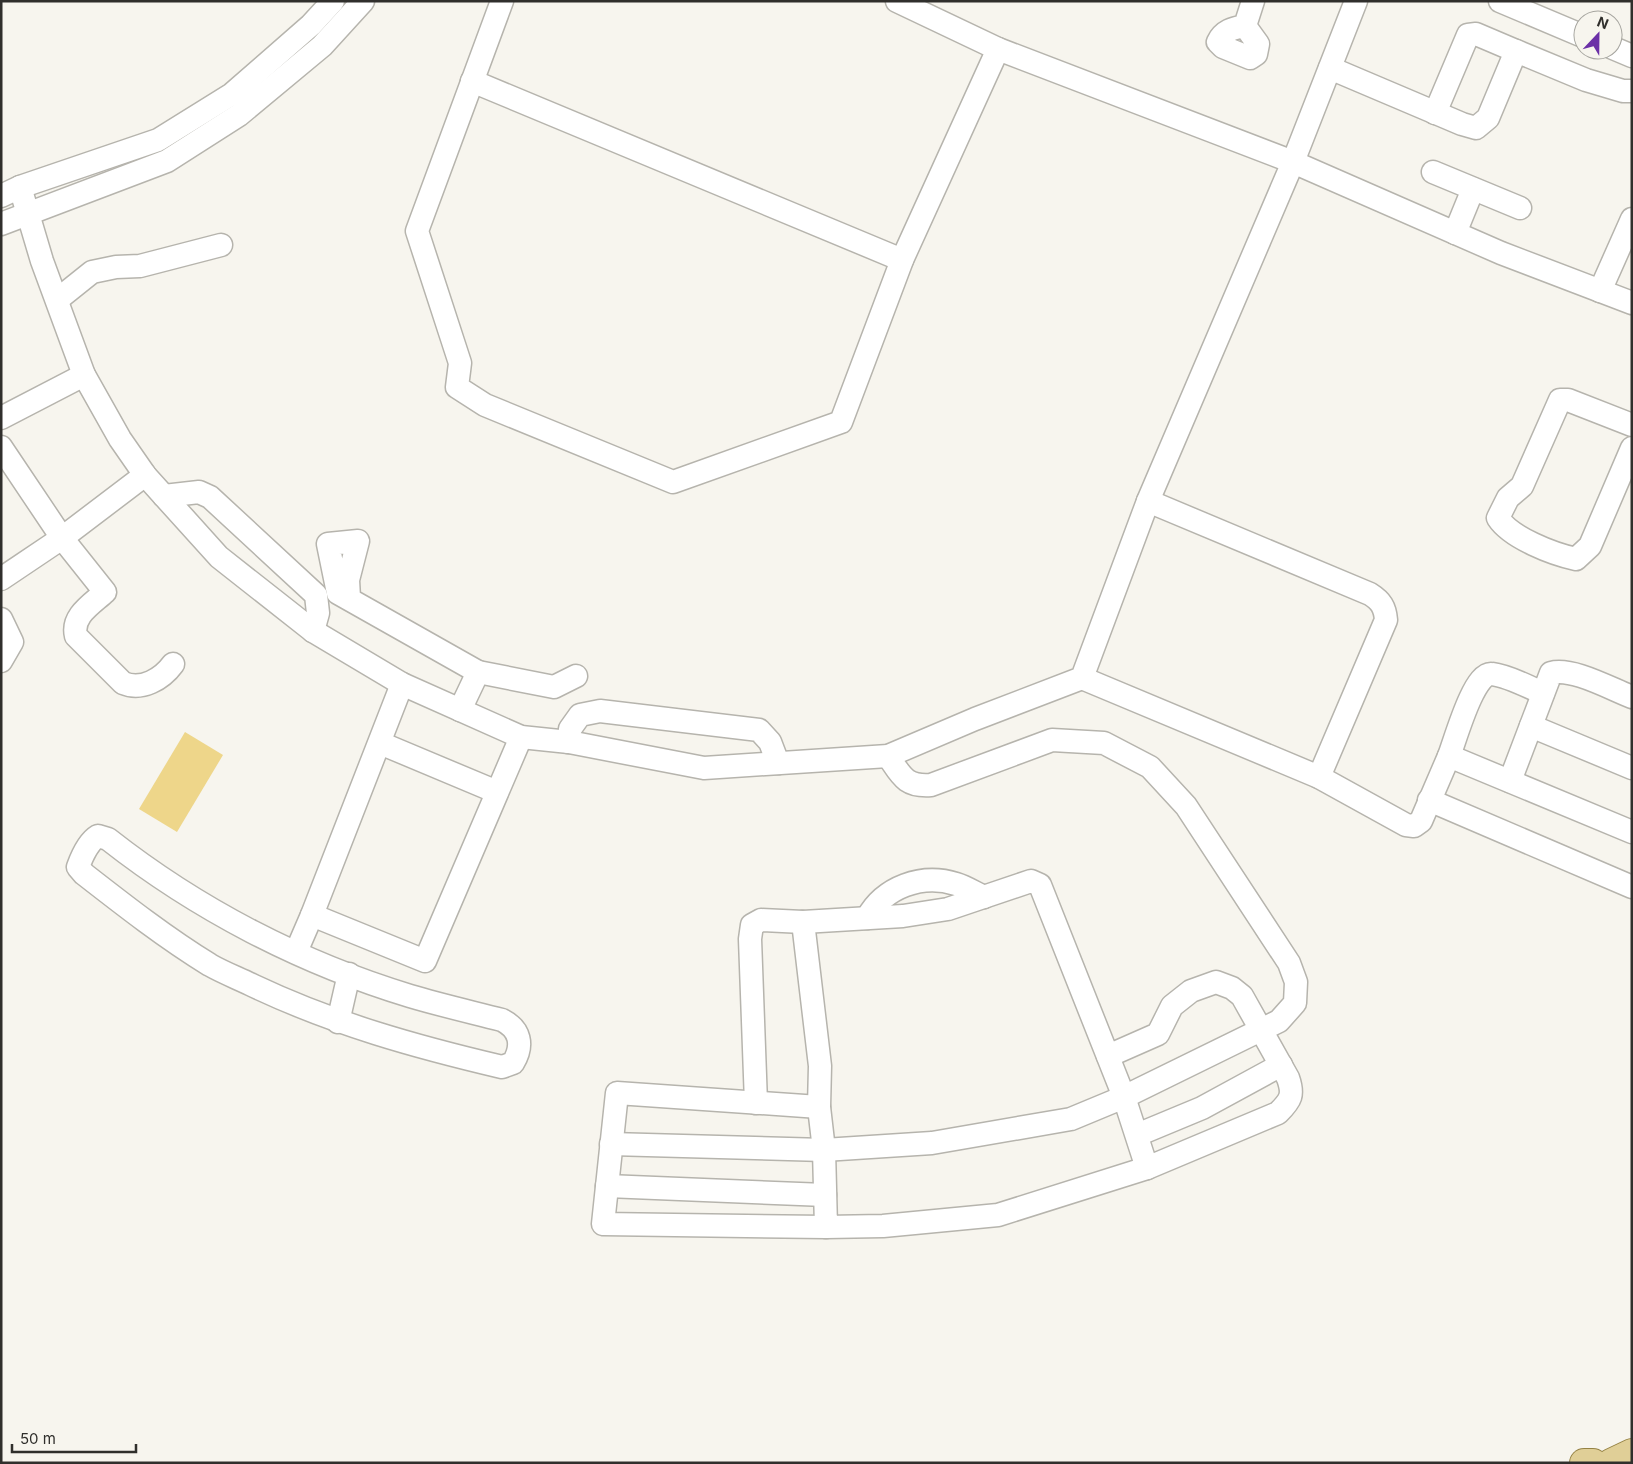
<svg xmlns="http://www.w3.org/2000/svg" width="1633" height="1464" viewBox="0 0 1633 1464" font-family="Inter,sans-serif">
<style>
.green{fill:#eed68a}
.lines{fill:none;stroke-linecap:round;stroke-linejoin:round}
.minor-casing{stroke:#b6b4ad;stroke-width:25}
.major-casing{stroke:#958244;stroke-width:30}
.minor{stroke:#fff;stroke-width:22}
.major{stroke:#e0cf97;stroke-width:28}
</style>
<rect width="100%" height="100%" fill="#f7f5ee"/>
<path class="green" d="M185,732l38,23 -46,77 -38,-23z"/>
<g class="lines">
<defs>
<g id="minor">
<path d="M502,1l-85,230 43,132 -3,24 28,18 188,77 168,-60 61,-162 96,-211 -101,-48"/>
<path d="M1356,1l-63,161 208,91 131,50"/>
<path d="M1500,1l83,35"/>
<path d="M1245,26l13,18 -2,10 -6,4 -27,-11 -5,-5c5,-11 15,-14 27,-16l8,-25"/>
<path d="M1613,48l19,8"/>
<path d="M1330,68l132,56 14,4 12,-10 28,-67 70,29 37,11h9"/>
<path d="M472,81l430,179"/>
<path d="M1435,113l33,-78 8,-1 40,17"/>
<path d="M1433,172l87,36"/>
<path d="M20,187l22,74 42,114 36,64 25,36 74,82 94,74 89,53 119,53 48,5 135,26 184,-12 87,-37 107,-41 66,-177 145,-339 -295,-113"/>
<path d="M1,196l19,-9 138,-47 74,-46 79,-69 22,-24"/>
<path d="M1,224l166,-63 72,-46 83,-69 41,-45"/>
<path d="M1455,233l18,-44"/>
<path d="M1600,291l32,-72"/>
<path d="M57,300l35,-28 24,-5 24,-1 81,-21"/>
<path d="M1,418l83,-43"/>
<path d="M1632,425l-64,-25h-8l-38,86 -14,12 -10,20c13,20 55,36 78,41l14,-13 42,-98"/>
<path d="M1,447l61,91 43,54c-13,12 -34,24 -29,44l47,47c19,8 39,-4 50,-19"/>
<path d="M164,496l35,-4 11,5 106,98 2,18 -5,18"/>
<path d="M1148,501l222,93c11,7 15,13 16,26l-67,157"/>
<path d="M1,579l61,-41 83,-63"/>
<path d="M349,598l-1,-18 10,-39 -30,3 10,49 140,79"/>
<path d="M1,619l11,23 -11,19"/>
<path d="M1082,678l237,99 87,48 8,1 7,-5 28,-65 183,76"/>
<path d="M402,684l-90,231 113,46 96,-224"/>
<path d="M460,710l18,-38 76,15 22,-11"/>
<path d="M1531,726l101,42"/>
<path d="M569,742l1,-13 10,-14 20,-4 159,19 11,12 8,21"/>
<path d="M380,743l117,49"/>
<path d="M1449,756c6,-15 25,-85 43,-82 17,2 36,13 51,19"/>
<path d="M1510,781l41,-108c21,-6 60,16 81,24"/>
<path d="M1429,800l203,87"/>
<path d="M98,836l10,3c89,70 193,124 302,157 30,9 61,16 92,24 18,9 22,25 11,43l-11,4c-85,-20 -168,-43 -248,-81 -14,-7 -30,-13 -44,-21 -44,-27 -85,-59 -126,-91l-6,-7c4,-11 10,-25 20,-31z"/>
<path d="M867,918c17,-31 55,-45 89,-34 10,3 19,9 28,13"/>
<path d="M803,922l17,144 -1,41 5,43 2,77 57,-1 115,-11 149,-47 131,-55c13,-13 16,-18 10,-35l-46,-82 -10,-8 -16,-6 -25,9 -19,15 -14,28 -50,22"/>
<path d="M296,952l16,-37"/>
<path d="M338,1022l11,-48"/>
<path d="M756,1103l-6,-164 2,-14 9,-5 42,2 100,-6 45,-7 83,-28 9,4 84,212 23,71"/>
<path d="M819,1107l-202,-14 -14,131 223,3"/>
<path d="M1137,1135l65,-27 79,-43"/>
<path d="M611,1144l213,6 108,-7 139,-24 53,-22 155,-76 16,-18 1,-21 -7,-19 -103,-157 -36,-39 -46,-24 -52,-3 -121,45c-26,2 -30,-10 -43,-29"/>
<path d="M607,1186l218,9"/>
</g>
<g id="major">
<path d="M1584,1463h9"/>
<path d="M1611,1463l21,-10"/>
</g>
</defs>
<use href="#minor" class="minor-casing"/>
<use href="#major" class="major-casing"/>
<use href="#minor" class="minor"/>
<use href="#major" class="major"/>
</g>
<rect width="1633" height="1464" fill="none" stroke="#302f2c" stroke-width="5"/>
<g transform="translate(1598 35) rotate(22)"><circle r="24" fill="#f7f5ee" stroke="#a7a6a0"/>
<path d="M0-4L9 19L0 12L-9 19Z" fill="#6b30a7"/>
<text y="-8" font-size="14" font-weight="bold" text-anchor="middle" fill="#302f2c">N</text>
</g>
<path d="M12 1444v8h124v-8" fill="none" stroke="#302f2c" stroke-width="2.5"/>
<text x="20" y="1444" font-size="15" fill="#302f2c" stroke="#f7f5ee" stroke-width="4" paint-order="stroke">50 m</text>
</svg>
